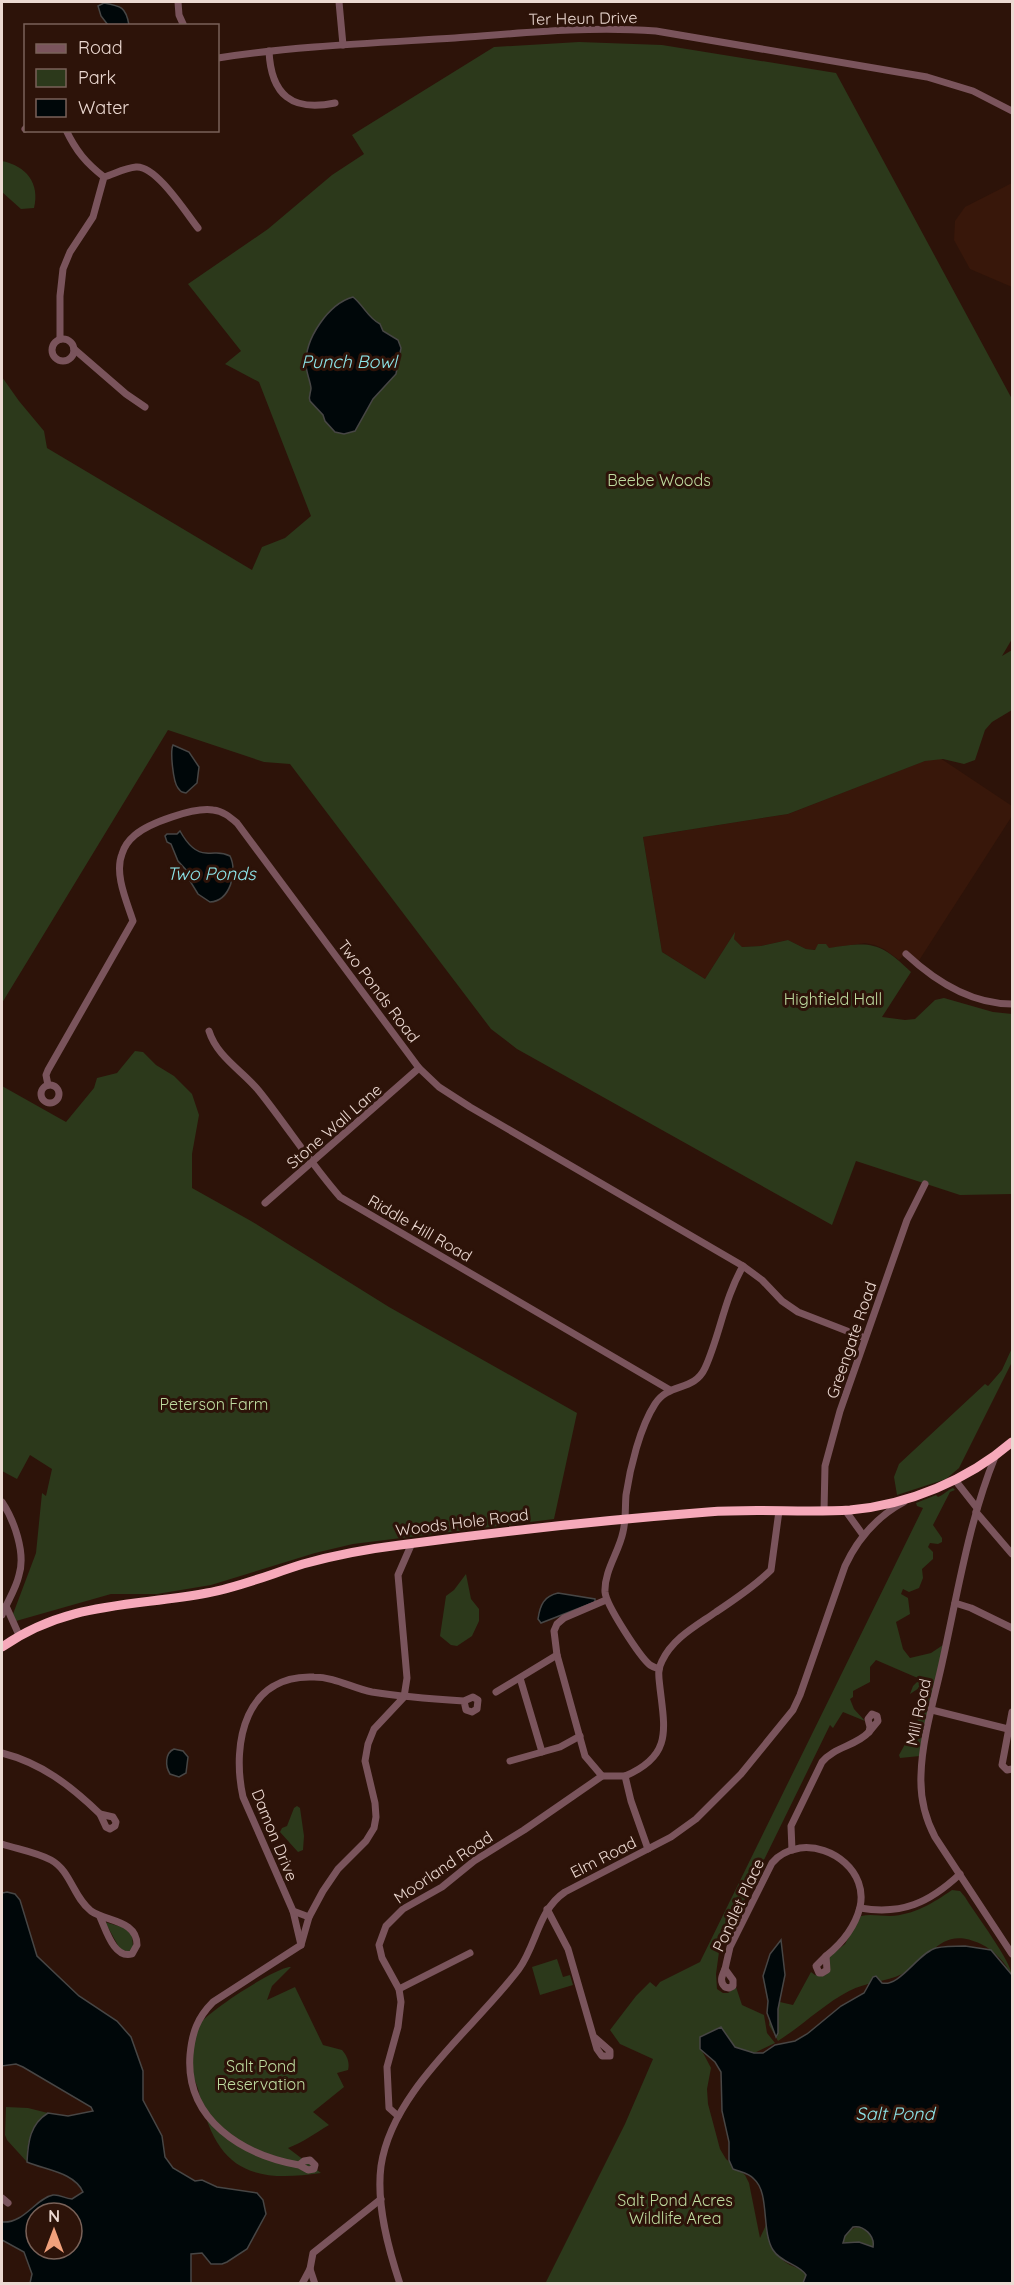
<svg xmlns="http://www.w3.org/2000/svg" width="1014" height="2285" viewBox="0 0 1014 2285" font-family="Quicksand,sans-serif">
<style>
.built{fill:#38170a}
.green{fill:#2c391b}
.water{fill:#000709;stroke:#474645;stroke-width:1.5;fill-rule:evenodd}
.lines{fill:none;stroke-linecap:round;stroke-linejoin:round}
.minor{stroke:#7a545c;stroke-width:7}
.highway{stroke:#f6a9ba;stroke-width:9}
.labels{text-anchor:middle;stroke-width:6;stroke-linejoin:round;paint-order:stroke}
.street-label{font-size:16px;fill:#ecd9d2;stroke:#2d1309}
.park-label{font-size:16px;fill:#bfdca0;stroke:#2d1309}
.water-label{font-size:18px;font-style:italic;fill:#8de6eb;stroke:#2d1309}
</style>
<rect width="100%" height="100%" fill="#2d1309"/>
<g class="built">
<path d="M1012,183v104l-42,-18 -16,-29 1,-19 10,-14z"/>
<path d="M937,756l75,50v10l-94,146 -11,-10 -8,8 -15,-11 -9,-4 -10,-2 -47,7 -12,-1 -18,-9 -27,6 -19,1 -8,-8v-5l-29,45 -43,-27 -19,-115 145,-23z"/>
</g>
<g class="green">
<path d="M579,42l83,3 174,28 176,326v240l-10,17 10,-6v60l-20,12 -7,8 -10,30 -11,4 -21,-5 -18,2 -137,53 -145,23 19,115 43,27 30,-47 -1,7 8,8 19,-1 27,-6 18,9 9,1 3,-6h8l3,4c43,-7 51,-6 82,24l-29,45 23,3 10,-1 20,-19 9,-2 49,14 19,2v180l-52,1 -104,-34 -24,64 -315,-176 -26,-20 -201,-265 -26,-2 -96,-32 -166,273v-626l17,24 25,30 3,17 205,122 10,-23 23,-9 26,-22 -52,-134 -34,-18 16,-13 -53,-67 80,-55 64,-54 32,-21 -12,-19 142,-88z"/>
<path d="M2,161c24,5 38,22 32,47l-13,1 -19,-17z"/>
<path d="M135,1051l8,1 13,13 18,11 18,18 7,21 -7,39v34l59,33 138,86 188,106 -23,106 -201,25 -38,9 -104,32 -54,9h-46l-95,27 -3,-7 23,-61 6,-60 4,3 6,-27 -22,-14 -13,24 -15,-8v-385l64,36 28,-34 3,-10 20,-5z"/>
<path d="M1012,1348v14l-53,106 -13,11 -49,16 -3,-18 5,-13 86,-80 3,2 1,-1 13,-15z"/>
<path d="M953,1488l2,2 -5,2 -17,33 9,13v4l-4,2 -8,-1 -2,4 5,5v7l-11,10 1,9 -4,10 -10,4 -6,-3 -2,5 7,4 2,16 -14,8 7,27 7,9 21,-5 12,-8 -23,111 -20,2 -1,-3 10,-18 -2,-14h10l8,-39 -15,10 3,-8 7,-7 -44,-19 -6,7v15l-17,9v6l-3,2 4,10 11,12 -22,-9 -10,16 -3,-3 -111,227 -3,22 1,15 6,4h5l8,-6 6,18 22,10 3,18 8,10 -27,13 -48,-9 11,21 -4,21 1,15 12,45 6,10 19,16 4,8 11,55 6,-13c1,17 9,32 24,40 7,3 12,4 16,10l-3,8 -258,1 80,-160 28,-65 -33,-15 -10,-14 26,-34 14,-14 6,5 4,-5 40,-20 223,-454 -6,-2 -1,-3 20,-8 2,2c6,-2 9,-7 15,-9z"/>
<path d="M466,1574l5,25 8,10v12l-7,15 -15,10 -6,-1 -11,-9 6,-40 8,-6z"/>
<path d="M297,1806l3,2 4,28 -1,14 -5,2 -18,-20 2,-4 5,-2 7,-18z"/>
<path d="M952,1890l8,1 5,6c9,15 47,65 47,79 -7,-14 -17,-25 -31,-32 -41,-19 -48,14 -79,30 -16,8 -36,8 -53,17 -25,13 -46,34 -71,50l-9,-16 2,-25 22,5 18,-33 4,3 8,1 6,-19 16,-13 16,-28c9,-2 19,0 29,0 24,-1 43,-13 62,-26z"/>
<path d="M105,1922l20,6 7,7 1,12 -4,5 -9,-3z"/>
<path d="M557,1959l6,18 7,-2 3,10 -33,10 -8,-28z"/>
<path d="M289,1967h2l-19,19 -5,14 28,-13 28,58 19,5c5,6 8,12 6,20l-11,3 7,14 -31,25 16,13c-14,8 -25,17 -41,23l33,25c-74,11 -105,-6 -122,-80 -1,-7 -6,-14 -7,-22 -1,-9 0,-33 3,-41 7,-16 77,-60 94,-63z"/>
<path d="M6,2107l22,1 20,5c-18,11 -20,29 -21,49l-20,-22 -2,-5z"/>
<path d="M858,2227c9,3 17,9 15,20l-14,-5 -16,1c-1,-7 8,-15 15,-16z"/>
</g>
<g class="water">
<path d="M104,3c17,3 22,4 25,22h-21l-7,-9 -3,-10z"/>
<path d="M353,297c11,9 15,21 27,27l3,7 15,9 3,8 -5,26 -23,25 -18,32 -11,3 -9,-2 -10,-11 -2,-6 -13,-14c-2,-5 1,-8 1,-13 -1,-8 -5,-16 -5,-24 -1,-25 22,-60 47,-67z"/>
<path d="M173,745l16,7 10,15 -2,16 -11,10c-5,-1 -5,-1 -8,-5 -5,-6 -8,-37 -5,-43z"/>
<path d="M180,831c5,9 14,22 26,22 10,1 14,-2 24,3 8,16 0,45 -20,46l-12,-8 -8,-13 -3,-10 -9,-10 -7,-17 -4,-2 -2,-6 2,-2h10z"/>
<path d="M558,1593l37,6v3l-54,21 -3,-4c2,-14 6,-23 20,-26z"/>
<path d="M174,1749l9,2 5,6 -2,16 -7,4 -9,-3c-5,-8 -5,-21 4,-25z"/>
<path d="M7,1892l8,2 5,6 17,56 42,40 38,25 14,16 12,34v29l19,36 3,21 8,11 22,13 7,-1 15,7 40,6 6,7 3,14 -19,35 -20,13 -5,2h-11l-9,-11 -11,1v29h-161l2,-9 -8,-22 -22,-12v-18c22,2 34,-24 51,-27 7,-1 12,4 19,4l11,-7c-9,-20 -38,-22 -56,-30 1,-20 3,-38 21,-49l20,3 25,-5 -2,-4 -68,-40 -7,-3 -14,2v-173zM36,2213h36v36h-36z"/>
<path d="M781,1940l4,35 -7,34v24l-2,4 -9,-24 1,-12 -5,-25 7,-22z"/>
<path d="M965,1946l26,4 21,25v308h-209l3,-8c-7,-11 -25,-12 -33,-25 -12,-19 -3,-57 -19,-71 -5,-6 -14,-7 -21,-10l-4,-9v-18l-7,-31 -1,-39 -6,-10 -15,-13v-12l21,-10 14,20 19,6h9l12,-8 20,-4 12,-7 34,-28 23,-13 9,-16 3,-1 6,7c18,4 36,-30 54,-35 9,-2 21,-2 29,-2zM853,2227c11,-2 22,9 20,20l-14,-5 -16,1 2,-7z"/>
</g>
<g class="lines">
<g class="minor">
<path d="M178,2l1,13 5,11"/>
<path d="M339,2l4,43"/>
<path d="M269,51c2,44 23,61 66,52"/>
<path d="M218,58c78,-12 158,-15 237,-20 67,-5 133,-12 201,-7l271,46 46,14 39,20"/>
<path d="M25,129l1,-1"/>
<path d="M66,130c10,21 20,33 38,47"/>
<circle cx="63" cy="350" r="11"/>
<path d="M60,339v-43l3,-27 7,-17 23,-35 11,-40c10,-3 21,-9 32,-10 20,-2 50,46 62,61"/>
<path d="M74,349l52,45 19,13"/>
<path d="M906,954c29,27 65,50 106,50"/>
<path d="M209,1031c8,26 34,40 50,60 28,35 52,73 81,106l330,193"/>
<circle cx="50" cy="1094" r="9"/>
<path d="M48,1085l-2,-10 2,-5 85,-149c-6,-19 -19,-47 -11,-67 2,-7 7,-14 13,-19 14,-12 59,-28 78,-25 10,1 17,7 24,13l182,245 20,19 31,20 273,159 19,14 20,21 16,11 67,26"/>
<path d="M265,1203l154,-135"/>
<path d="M995,1457c-26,64 -37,134 -52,202 -8,38 -21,78 -22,116 -1,22 4,43 14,62l77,117"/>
<path d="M955,1480l22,28"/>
<path d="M2,1502c12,18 24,51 17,73 -3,14 -12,27 -17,40"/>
<path d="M845,1510l18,25"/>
<path d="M824,1511l1,-45 15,-55 67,-191 18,-36"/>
<path d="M976,1512l36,42"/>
<path d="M955,1603l16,5 41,20"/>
<path d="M6,1606l13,29"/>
<path d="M659,1669c-3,-1 -6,-2 -9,-4 -10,-8 -44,-60 -45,-73 -1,-21 14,-40 18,-60 3,-12 2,-25 3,-37 4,-27 14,-68 29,-91 14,-22 39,-12 50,-36 15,-33 19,-69 38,-102"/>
<path d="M520,1678l22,74"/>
<path d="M496,1692l61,-37"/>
<path d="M932,1710l80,20"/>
<path d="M1012,1712l-10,53 5,5 5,-1"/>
<path d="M872,1714l5,2 1,5 -9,11 1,-5 -2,-8z"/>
<path d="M2,1753c39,10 68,32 98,61"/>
<path d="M510,1761l50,-14 20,-11"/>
<path d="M602,1776l-17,-20 -28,-101 -3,-24 3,-7 7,-6 42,-18"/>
<path d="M625,1776c47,-20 40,-46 35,-88 -1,-10 -3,-18 2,-27 11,-23 34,-35 54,-49 18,-12 39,-26 55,-42l8,-59"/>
<path d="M100,1814l13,3 3,5 -1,4 -5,3 -4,-2z"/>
<path d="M2,1844c15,5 34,8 49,16 20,11 22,37 40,51 16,11 46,9 46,34l-5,9c-18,5 -26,-24 -32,-37"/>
<path d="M792,1850l-1,-24 31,-64c12,-15 34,-16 47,-30"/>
<path d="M860,1908c42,7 69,-5 100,-34"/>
<path d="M547,1909l21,40 29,100 5,7h8v-5l-16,-14"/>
<path d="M293,1911l8,34"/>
<path d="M309,1917l-16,-6 -50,-114c-12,-55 3,-123 71,-120 21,0 38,11 58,15 31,5 61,7 92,9l9,-4 5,3 -1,9 -5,3 -6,-2 -2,-9"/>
<path d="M826,1956l1,14 -5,3h-3l-3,-7z"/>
<path d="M725,1969l5,-22 42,-84c7,-9 17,-13 28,-15 32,-4 68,24 60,59 -5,20 -19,37 -34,49"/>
<path d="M725,1969l8,11v6l-4,2 -4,-1c-6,-6 -3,-11 0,-18z"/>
<path d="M399,1989l71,-36"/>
<path d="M398,2116l-9,-8 -2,-41 11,-40 3,-25 -2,-13 -17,-31 -3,-13 7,-19 17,-17 39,-22 32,-26 50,-31 78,-54h23l6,25 17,48"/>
<path d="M299,2165l9,5 6,-1 1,-4 -5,-5 -6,1 -5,4c-56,-10 -114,-45 -109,-110 2,-22 7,-37 23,-53l88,-57 8,-28 14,-26 15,-22 28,-28 8,-13 2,-11 -1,-14 -10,-42 3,-17 6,-15 30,-32 3,-19 -9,-103 14,-32"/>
<path d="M2,2198l6,5"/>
<path d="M302,2284l8,-15"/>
<path d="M315,2284l-5,-15 3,-16 68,-54"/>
<path d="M400,2284c-12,-36 -24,-80 -19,-118 11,-76 93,-137 138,-197 18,-25 19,-59 46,-77l106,-55 25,-18 45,-45 52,-64 7,-15 45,-129c13,-28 31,-49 59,-64"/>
</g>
<path class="highway" d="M2,1647c66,-46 130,-40 205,-54 33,-6 64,-19 96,-29 32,-9 64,-15 97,-19 103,-14 205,-25 308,-33 47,-4 95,1 142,-2 58,-5 118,-30 162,-68"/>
</g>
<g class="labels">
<g class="street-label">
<text transform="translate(583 18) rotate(-1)" y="6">Ter Heun Drive</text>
<text transform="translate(379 991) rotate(53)" y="6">Two Ponds Road</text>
<text transform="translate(334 1126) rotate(-41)" y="6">Stone Wall Lane</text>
<text transform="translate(420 1228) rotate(30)" y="6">Riddle Hill Road</text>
<text transform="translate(851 1340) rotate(-71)" y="6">Greengate Road</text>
<text transform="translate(462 1522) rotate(-7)" y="6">Woods Hole Road</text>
<text transform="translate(918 1712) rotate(-78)" y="6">Mill Road</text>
<text transform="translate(275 1835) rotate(68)" y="6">Damon Drive</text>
<text transform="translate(603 1857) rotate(-27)" y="6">Elm Road</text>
<text transform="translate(443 1867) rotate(-34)" y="6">Moorland Road</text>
<text transform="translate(738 1905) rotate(-65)" y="6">Pondlet Place</text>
</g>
<g class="park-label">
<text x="659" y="486">Beebe Woods</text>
<text x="833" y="1005">Highfield Hall</text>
<text x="214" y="1410">Peterson Farm</text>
<text x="261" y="2072">Salt Pond<tspan x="261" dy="18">Reservation</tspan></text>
<text x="675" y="2206">Salt Pond Acres<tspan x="675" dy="18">Wildlife Area</tspan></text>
</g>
<g class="water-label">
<text x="349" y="368">Punch Bowl</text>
<text x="211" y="880">Two Ponds</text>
<text x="895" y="2120">Salt Pond</text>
</g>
</g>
<rect width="1014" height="2285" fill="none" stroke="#ecd9d2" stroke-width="6"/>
<rect x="24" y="24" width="195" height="108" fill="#2d1309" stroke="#796259" stroke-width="1.5"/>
<rect x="36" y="44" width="30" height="9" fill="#7a545c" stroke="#796259" stroke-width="1.5"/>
<text x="78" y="54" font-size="18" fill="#ecd9d2">Road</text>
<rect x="36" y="69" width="30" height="18" fill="#2c391b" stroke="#796259" stroke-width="1.5"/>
<text x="78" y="84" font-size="18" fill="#ecd9d2">Park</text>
<rect x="36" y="99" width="30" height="18" fill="#000709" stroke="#796259" stroke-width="1.5"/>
<text x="78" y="114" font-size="18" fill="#ecd9d2">Water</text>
<g transform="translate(54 2231)"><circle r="28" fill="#2d1309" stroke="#796259" stroke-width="1.5"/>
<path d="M0-4.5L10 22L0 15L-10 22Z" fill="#f1a17c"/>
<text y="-9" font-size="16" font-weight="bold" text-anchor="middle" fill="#ecd9d2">N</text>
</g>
</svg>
